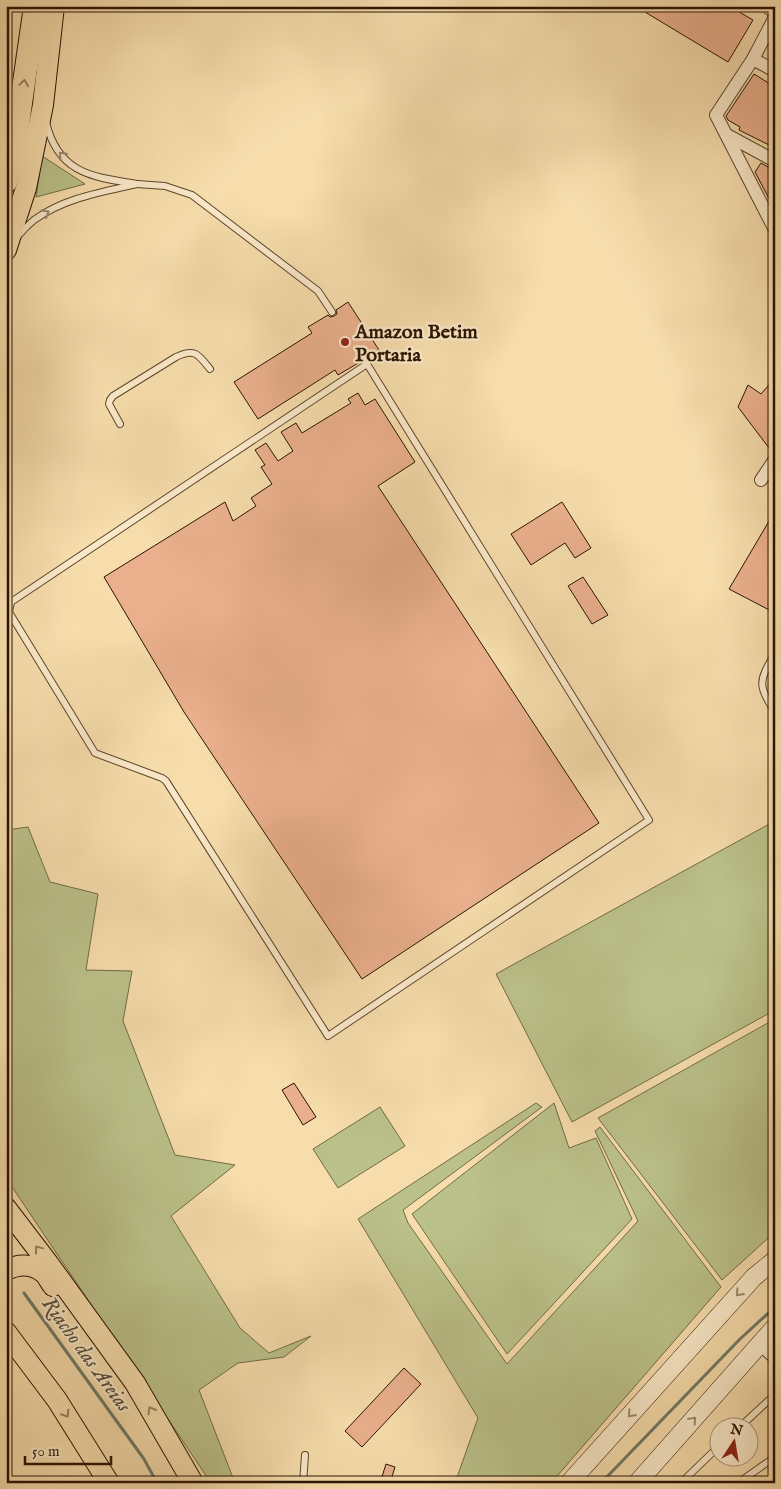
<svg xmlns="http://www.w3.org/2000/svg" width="781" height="1489" viewBox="0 0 781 1489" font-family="'IM FELL English',serif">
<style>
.green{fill:#bbc18a;stroke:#726a46}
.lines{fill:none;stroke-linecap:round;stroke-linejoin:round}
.stream{stroke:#6f7967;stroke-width:3}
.building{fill:#eab08d;stroke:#2a1402}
.lane-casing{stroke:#5d462c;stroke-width:8}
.street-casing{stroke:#5d462c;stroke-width:14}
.secondary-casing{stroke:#2a1402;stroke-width:19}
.primary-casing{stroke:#2a1402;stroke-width:22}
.highway-casing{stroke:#2a1402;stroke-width:24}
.lane{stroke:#fae9c9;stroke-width:6}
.street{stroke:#fae9c9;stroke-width:12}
.secondary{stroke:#fae9c9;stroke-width:18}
.primary{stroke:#f7ddac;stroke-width:20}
.highway{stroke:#f7ddac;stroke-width:22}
.oneway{stroke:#9b8360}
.oneway2{stroke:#9c896f}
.poi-dot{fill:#8f2418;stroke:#fae9c9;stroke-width:2}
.labels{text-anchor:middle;stroke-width:4.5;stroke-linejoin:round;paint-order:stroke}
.poi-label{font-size:20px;font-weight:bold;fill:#2a1402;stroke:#fae9c9;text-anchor:start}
.water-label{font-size:21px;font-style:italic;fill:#524f3d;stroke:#fae9c9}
</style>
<rect width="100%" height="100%" fill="#f7ddac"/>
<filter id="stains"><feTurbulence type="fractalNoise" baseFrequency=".004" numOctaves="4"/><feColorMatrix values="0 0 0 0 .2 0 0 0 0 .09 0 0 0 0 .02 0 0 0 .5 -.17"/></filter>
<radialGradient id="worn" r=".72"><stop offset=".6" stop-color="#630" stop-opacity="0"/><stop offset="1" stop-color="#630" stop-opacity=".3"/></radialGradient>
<g class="green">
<path d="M42,156l43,28 -49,13z"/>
<path d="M773,822l2,3v185l-203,112 -76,-148z"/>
<path d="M28,827l22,55 48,12 -12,76 46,1 -9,50 52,134 60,10 -64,51 69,112 29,25 42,-17 -27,21 -46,6 -39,27 36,93h-24l-205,-305v-348z"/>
<path d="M775,1019v213l-53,48 -124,-162z"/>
<path d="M536,1103l6,4 -139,103 5,13 99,141 131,-143 -43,-90 5,-4 121,160 -170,196h-96l23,-65 -120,-199z"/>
<path d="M554,1103l15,45 27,-10 36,81 -125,135 -95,-140z"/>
<path d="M380,1107l25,39 -67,42 -25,-39z"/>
</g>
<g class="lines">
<g class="stream">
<path d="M24,1293l120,166 13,24"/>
<path d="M601,1483l139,-144 35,-32"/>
</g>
</g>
<g class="building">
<path d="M635,6h94l24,14 -25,42z"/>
<path d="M754,74l21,13v61l-36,-18 1,-3 -12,-7 -2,-4z"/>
<path d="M761,163l14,8v39l-20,-38z"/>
<path d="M348,302l31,48 -11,6 -2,-2 -4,1 -3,2 1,5 -22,13 -3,-5 -77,49 -24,-37 78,-49 -4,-6 20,-12 2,2 4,-1 3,-2 -1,-4z"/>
<path d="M775,378v73l-3,1 -34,-45 10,-22 13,9z"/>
<path d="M358,393l7,12 10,-6 40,63 -37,24 221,337 -237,156 -178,-267 -80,-135 121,-75 8,19 23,-15 -5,-8 21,-14 -11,-17 4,-2 -10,-15 11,-7 12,18 15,-10 -12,-19 15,-9 6,10 49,-30 -3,-4z"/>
<path d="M562,502l29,46 -16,10 -10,-15 -34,22 -20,-31z"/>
<path d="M775,511v102l-46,-24z"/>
<path d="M583,577l25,38 -16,9 -24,-38z"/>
<path d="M294,1083l22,34 -13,8 -21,-35z"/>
<path d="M404,1368l17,16 -59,63 -17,-16z"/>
<path d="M386,1464l9,3 -5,16h-10z"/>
</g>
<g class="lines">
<defs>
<g id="lane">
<path d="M137,184l28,2 27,9 126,96 14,21"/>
<path d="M17,237c5,-6 11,-12 17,-17 30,-22 68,-28 103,-36 -44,-7 -79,-10 -91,-62"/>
<path d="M364,359l3,5 282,456 -321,216 -162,-255 -4,-3 -67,-25 -86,-141 2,-10 356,-238"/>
<path d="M120,424l-11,-20 1,-4 3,-4 63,-39c19,-9 22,-3 34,12"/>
<path d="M775,653c-15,27 -19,31 0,59"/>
<path d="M741,1426l28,-26 6,-2"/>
<path d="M303,1483l2,-28"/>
<path d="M681,1483l37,-36"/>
<path d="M738,1483l37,-26"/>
</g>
<g id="street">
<path d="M765,6l10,6"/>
<path d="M775,17l-22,42 -37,56 59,115"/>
<path d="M753,59l22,12"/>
<path d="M727,135l48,26"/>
<path d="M761,480l14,-21"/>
<path d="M760,1344l15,14"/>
</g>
<g id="secondary">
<path d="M569,1483l185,-206 21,-17"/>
<path d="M637,1483l138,-156"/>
</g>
<g id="primary">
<path d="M6,250l20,-62 17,-83 11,-99"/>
<path d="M6,1208l42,55 87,120 58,100"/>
<path d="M6,1270c12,-6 26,-7 38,3 3,3 6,9 9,13"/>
<path d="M6,1332l51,68 52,83"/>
</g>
<path id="highway" d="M6,182l9,-37 20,-139"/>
</defs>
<use href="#lane" class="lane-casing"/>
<use href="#street" class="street-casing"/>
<use href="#secondary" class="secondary-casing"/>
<use href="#primary" class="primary-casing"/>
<use href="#highway" class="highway-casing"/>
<use href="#lane" class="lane"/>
<use href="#street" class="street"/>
<use href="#secondary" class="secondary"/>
<use href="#primary" class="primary"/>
<use href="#highway" class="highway"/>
</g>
<defs><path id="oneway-chevron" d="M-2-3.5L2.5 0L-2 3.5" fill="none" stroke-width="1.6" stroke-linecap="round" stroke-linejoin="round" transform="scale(1.25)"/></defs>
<g class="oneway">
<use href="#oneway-chevron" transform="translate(24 83) rotate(-82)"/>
<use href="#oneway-chevron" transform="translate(38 1249) rotate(-127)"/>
<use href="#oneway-chevron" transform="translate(151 1410) rotate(-120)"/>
<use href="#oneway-chevron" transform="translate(66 1414) rotate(58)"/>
</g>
<g class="oneway2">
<use href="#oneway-chevron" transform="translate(62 155) rotate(-134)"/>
<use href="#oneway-chevron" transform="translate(46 213) rotate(-30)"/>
<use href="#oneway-chevron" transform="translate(739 1293) rotate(132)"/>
<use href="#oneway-chevron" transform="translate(631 1414) rotate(132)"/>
<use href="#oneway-chevron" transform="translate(693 1420) rotate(-49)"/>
</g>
<circle class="poi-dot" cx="345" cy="342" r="5"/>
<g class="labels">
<g class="poi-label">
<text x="355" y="338">Amazon Betim<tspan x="355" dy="23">Portaria</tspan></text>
</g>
<g class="water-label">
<text transform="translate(87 1354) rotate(54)" y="7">Riacho das Areias</text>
</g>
</g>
<rect width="781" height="1489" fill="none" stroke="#f7ddac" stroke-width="25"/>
<rect x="8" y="8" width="766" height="1474" fill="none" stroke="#2a1402" stroke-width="2.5"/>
<rect x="12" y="12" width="756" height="1464" fill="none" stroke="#2a1402"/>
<g transform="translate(734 1442) rotate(12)"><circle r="24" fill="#fae9c9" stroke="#a79479"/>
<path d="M0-4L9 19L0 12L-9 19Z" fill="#8f2418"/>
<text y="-8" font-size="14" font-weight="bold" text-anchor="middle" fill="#2a1402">N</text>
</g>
<path d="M25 1456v8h86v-8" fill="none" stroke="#2a1402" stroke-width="2.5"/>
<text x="32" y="1456" font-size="15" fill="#2a1402" stroke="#fae9c9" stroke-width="4" paint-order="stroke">50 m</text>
<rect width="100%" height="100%" filter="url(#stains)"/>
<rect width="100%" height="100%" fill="url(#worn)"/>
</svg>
